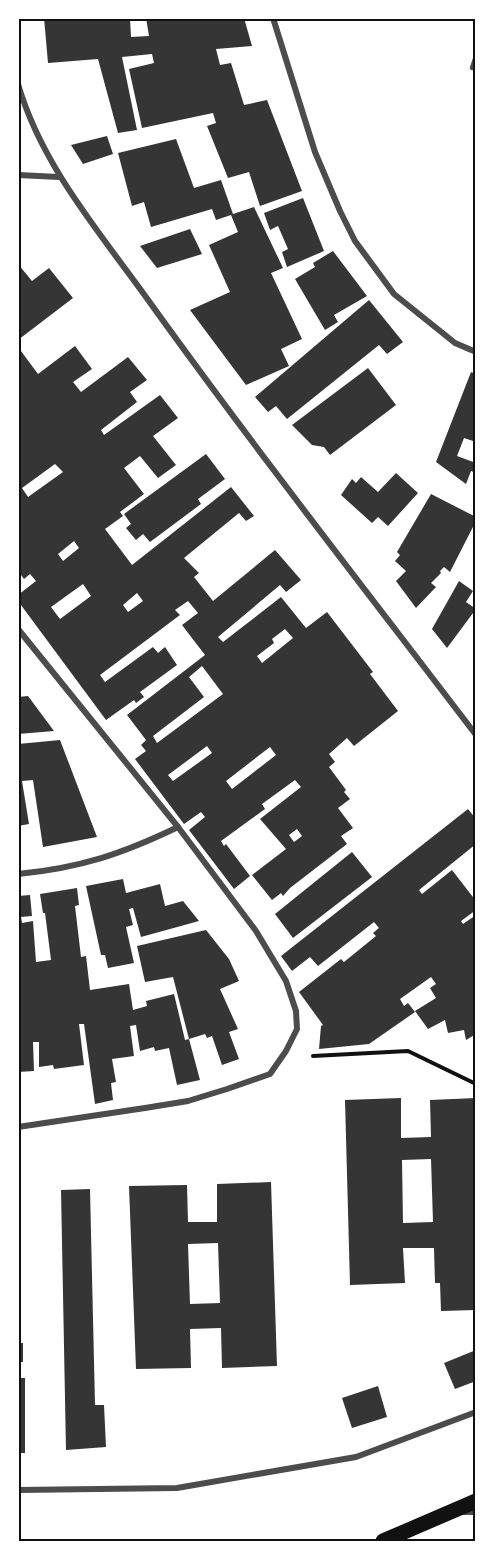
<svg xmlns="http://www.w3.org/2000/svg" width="494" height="1559" viewBox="0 0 494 1559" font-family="'Varela Round',sans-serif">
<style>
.building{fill:#353535;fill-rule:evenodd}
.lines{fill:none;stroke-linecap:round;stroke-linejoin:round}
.path{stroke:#111;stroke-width:4}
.service{stroke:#4c4c4c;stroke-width:4.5}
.minor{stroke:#4c4c4c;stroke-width:6}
.primary{stroke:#111;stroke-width:15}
.neatline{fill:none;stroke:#111;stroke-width:2}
</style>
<rect width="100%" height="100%" fill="#fff"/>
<g class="building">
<path d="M44,18h86l1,19 18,-1 -3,-18h98l8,28 -36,3 4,16 11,-2 13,42 23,-5 35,91 -42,15 -11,-34 -21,6 -21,-52 9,-3 -3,-10 -71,15 -13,-59 25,-6 -2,-9 -30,3 15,73 -19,3 -20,-74 -50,4z"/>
<path d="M107,136l6,18 -30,10 -12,-19z"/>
<path d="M176,139l18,49 27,-8 12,34 21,-7 29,61 -12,5 31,66 -21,10 8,17 -43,19 -56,-75 40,-18 -21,-47 29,-13 -7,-17 -15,5 -4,-11 -61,18 -7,-25 -12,4 -14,-53z"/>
<path d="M303,198l21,53 -37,16 -5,-15 6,-3 -10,-23 -8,4 -6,-17z"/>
<path d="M190,229l12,25 -45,14 -17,-22z"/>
<path d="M333,251l34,45 -33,19 4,7 -13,8 -30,-51 20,-12 -2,-4z"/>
<path d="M18,264l14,17 17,-13 24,30 -55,42z"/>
<path d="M369,300l34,42 -16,12 -8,-9 -92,74 -11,-13 -8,6 -13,-15z"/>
<path d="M75,346l17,23 -19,13 8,10 47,-35 19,23 -17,12 7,10 -36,28 3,5 56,-40 18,23 -25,18 23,29 -18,13 -18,-22 -16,12 20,26 -24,18 3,4 -18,13 27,36 99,-78 23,29 -8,5 -7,-8 -55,45 15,15 -5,4 19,24 62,-51 26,30 -15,12 -6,-7 -62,52 5,5 58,-45 25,31 21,-16 46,60 -3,2 28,37 -44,35 -7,-8 -18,16 6,8 -6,5 17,23 -2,2 6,7 -12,9 15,20 -12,8 6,8 -57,44 -7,8 -2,-3 -9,7 -20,-25 34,-26 -26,-30 41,-32 -6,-7 -33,24 3,5 -44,32 3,5 2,-2 24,32 -16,13 -45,-59 16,-13 -4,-5 -17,12 -49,-65 11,-8 -5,-6 5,-5 -19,-25 78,-60 -23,-30 16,-12 -10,-12 -13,9 5,5 -80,60 5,7 48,-35 5,6 7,-6 12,18 -37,27 4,5 -8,6 -2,-3 -28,20 -88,-119v-6l18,-14 -6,-7 -6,5 -6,-8v-131l3,-2 -3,-4v-87l20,27zM55,464l8,8 -35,25 -6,-9zM74,541l5,7 -16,13 -5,-7zM83,584l8,12 -31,23 -9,-12zM137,593l6,8 -15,11 -5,-7zM285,629l8,9 -31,25 -5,-7 17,-13 -2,-4zM202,666l21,28 -66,49 -4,-7 51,-39 -15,-20zM207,746l5,7 -39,28 -5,-6zM270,747l6,8 -44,34 -6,-8zM297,829l5,7 -8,6 -5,-7z"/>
<path d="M368,368l28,37 -66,50 -6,-8 -12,-2 -20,-20z"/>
<path d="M471,372l5,2v60l-3,7 -9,-3 -7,18 19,7v10l-5,-2 -5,13 -30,-22z"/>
<path d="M206,454l19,25 -27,20 3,5 -51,38 -7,-8 -7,6 -10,-12 5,-4 -7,-10z"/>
<path d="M396,473l22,20 -30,33 -10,-9 -6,6 -31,-28 11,-16 4,4 5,-6 17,15z"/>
<path d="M431,494l45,23v4l-26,51 -6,-5 -4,4 1,2 -10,10 5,4 -20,21 -20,-27 10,-10 -11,-10 5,-6 -3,-3z"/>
<path d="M459,581l14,10 -7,11 10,7 -29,39 -15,-19z"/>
<path d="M28,696l26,35 -36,3v-37z"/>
<path d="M60,740l37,97 -54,10 -10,-67 -11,1 7,43 -11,2v-82z"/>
<path d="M468,809l8,10v25l-57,46 3,4 30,-24 24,31v9l-15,11 2,3 13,-9v119l-10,6 -2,-10 -16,3 -3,-13 -17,9 -13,-18 21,-13 -6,-10 6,-4 -5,-7 -31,22 4,7 4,-3 7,9 -46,32 -50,5 2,-23 2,-1 -24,-33 42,-33 3,3 32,-26 -3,-3 6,-5 -5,-6 -56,44 -8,-9 -18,14 -11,-15z"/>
<path d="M352,852l20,25 -79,61 -18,-24z"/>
<path d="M123,879l3,14 34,-9 5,22 18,-5 16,20 -58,16 -8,-29 -4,1 4,16 -7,2 8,36 -26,5 -3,-13h-4l-15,-69z"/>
<path d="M77,888l2,17 -4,1 6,51 5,-1 4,34 39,-6 4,26 14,-4 -1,-5 28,-7 11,46 4,-1 -16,-62 -28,5 -8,-36 69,-16 23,29 10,22 -19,8 18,40 -9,3 10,27 -17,6 -10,-29 -5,2 -2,-4 -16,5 11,41 -23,5 -8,-37 -14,3 -1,-4 -14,4 -4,-26 -6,1 4,30 -22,3 4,23 -5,1 2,17 -18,4 -11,-80h-5l5,41 -30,4 -1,-4 -14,2v-25h-6l1,29 -16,1v-176l12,-1 2,21 -11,1 1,6 11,-2 3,41 15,-2 -6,-47h-2l-3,-19z"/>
<path d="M401,1098v40l30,-1 -1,-37 46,-2v212l-35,1 -1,-28h-5l-1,-35h-31l2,35 -55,2 -5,-185zM431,1159l2,63 -30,1 -1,-63z"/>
<path d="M271,1182l6,184 -55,2 -1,-40 -31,1 1,39 -55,1 -7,-183 58,-1 1,37h29v-38zM218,1243l2,60 -30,1 -2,-60z"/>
<path d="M90,1189l5,216h9l2,42 -40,3 -5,-260z"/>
<rect x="18" y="1343" width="5" height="19"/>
<path d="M476,1350v31l-21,8 -11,-26z"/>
<rect x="18" y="1378" width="7" height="75"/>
<path d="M378,1386l9,31 -35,11 -10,-30z"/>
</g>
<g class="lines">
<path class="path" d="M313,1056l95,-5 68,33"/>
<path class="service" d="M472,68l4,-12"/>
<g class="minor">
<path d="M273,18l42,134 25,59 15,30 39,53 61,49 21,9"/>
<path d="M18,84c24,83 84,151 133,220 105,146 216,288 325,431"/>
<path d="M18,175l41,2"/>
<path d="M18,629l160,198 78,104 30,50 10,30 1,18 -11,22 -16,23 -43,15 -39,12 -43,7 -127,19"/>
<path d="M18,874c62,-6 104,-20 160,-47"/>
<path d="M18,1490l159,-2 179,-31 120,-45"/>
<path d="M462,1512h14"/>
</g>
<path class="primary" d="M383,1541l93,-40"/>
</g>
<rect width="494" height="1559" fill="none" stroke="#ffffff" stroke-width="39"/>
<rect x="20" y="20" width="454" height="1520" class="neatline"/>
</svg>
